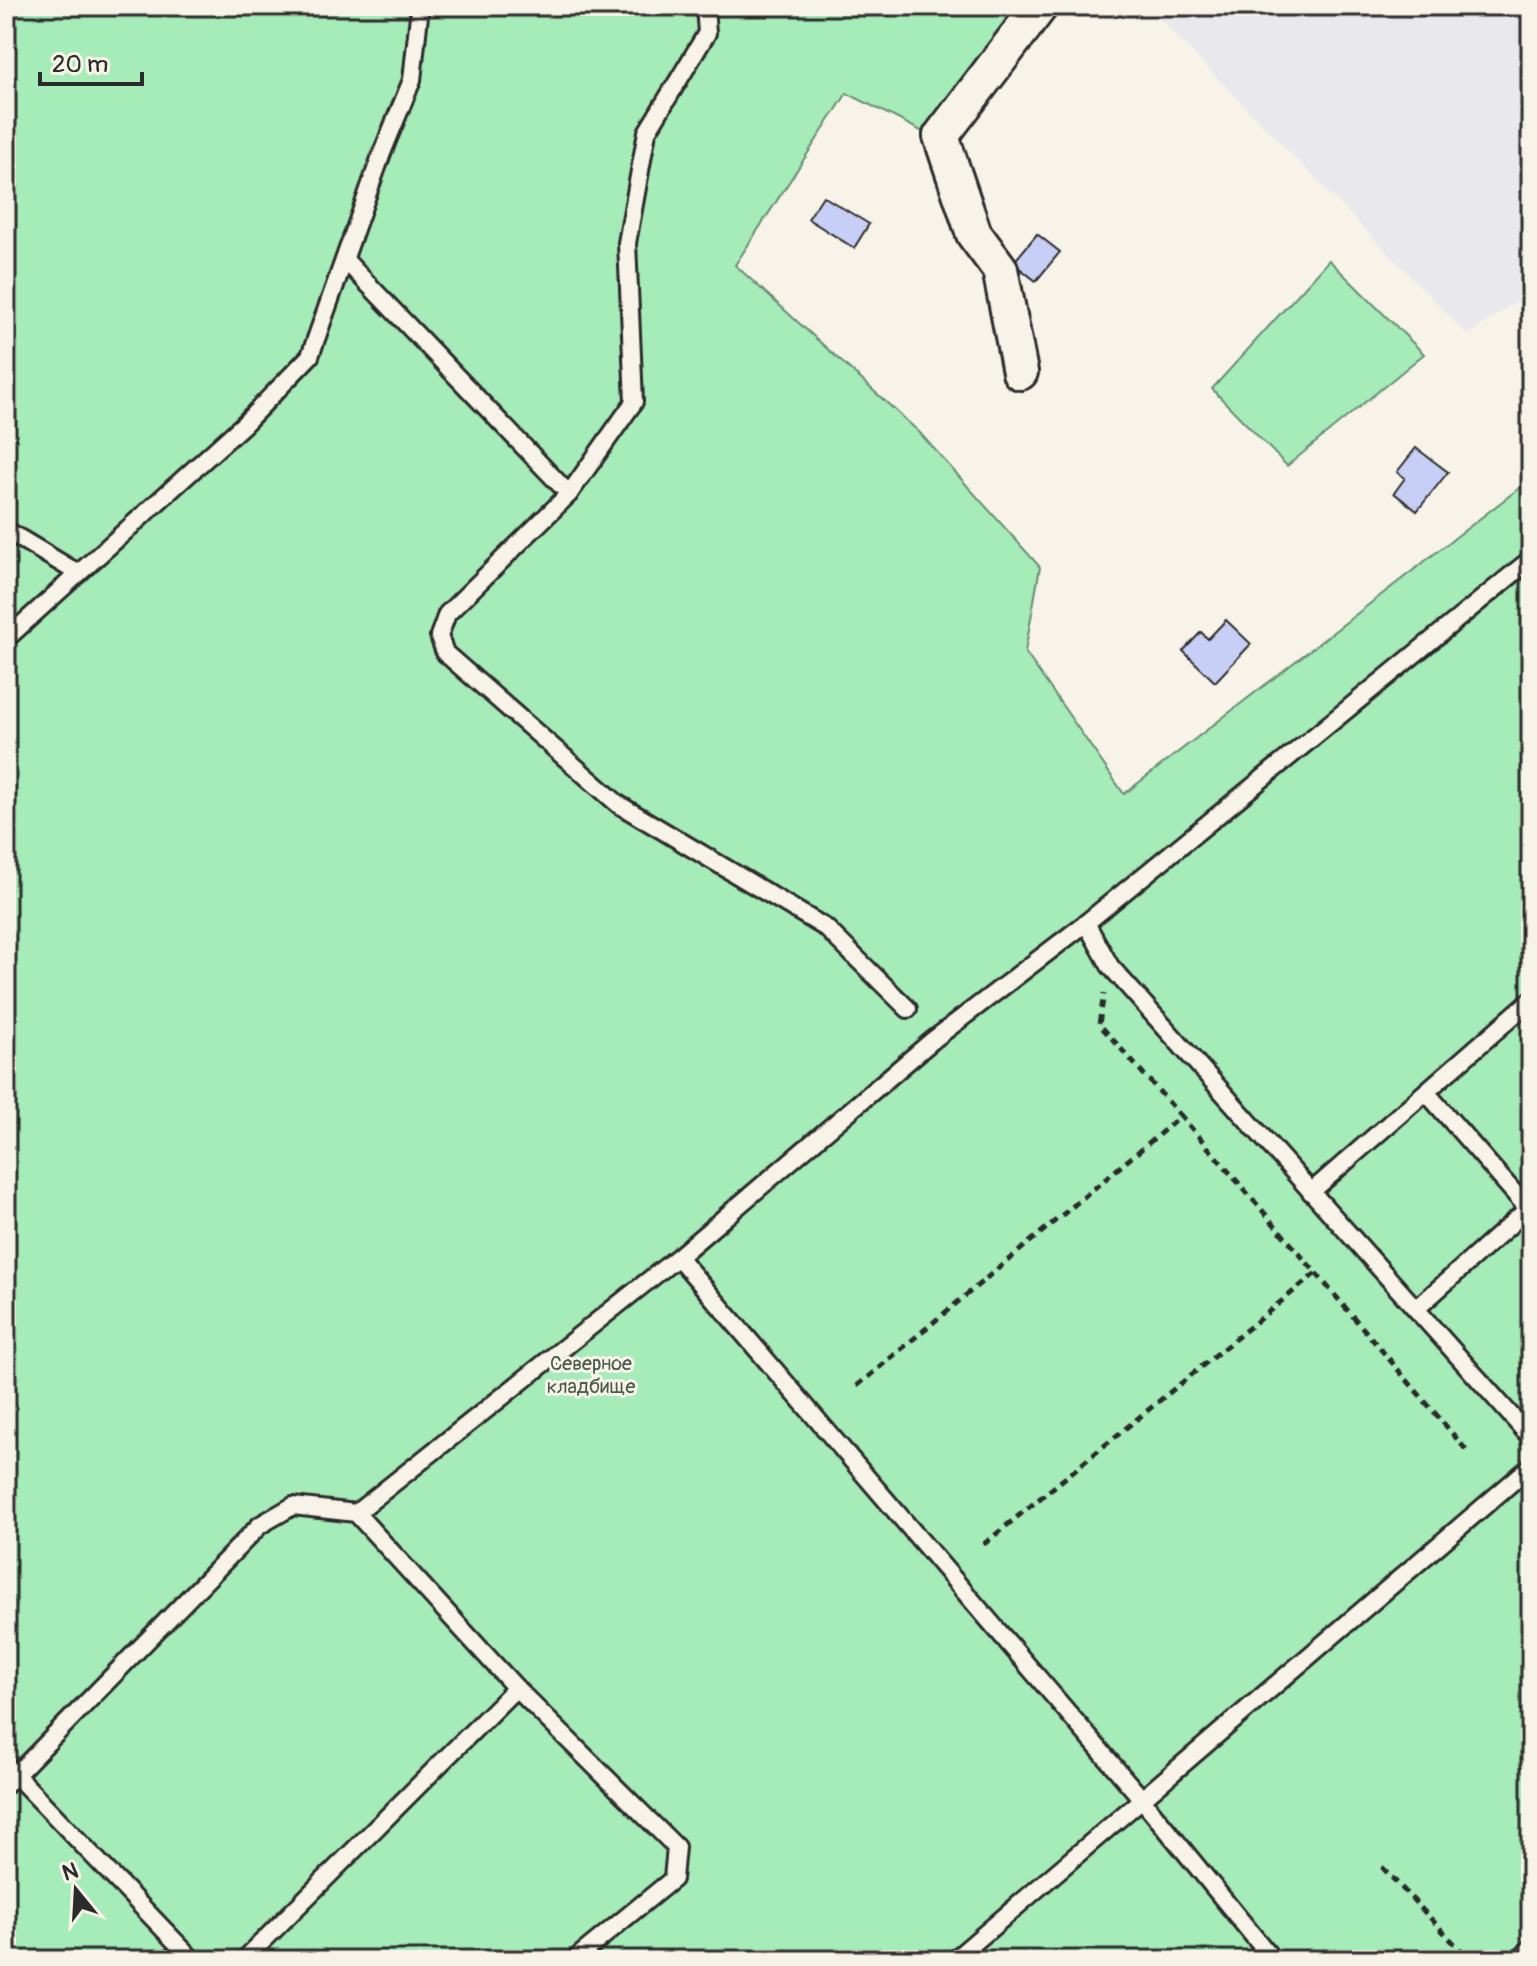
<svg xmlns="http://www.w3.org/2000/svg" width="1537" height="1966" viewBox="0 0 1537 1966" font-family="Pangolin,sans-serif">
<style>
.built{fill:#e9e8ec}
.green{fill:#a5ecb9;stroke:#688c72;stroke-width:2}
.building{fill:#c7cff7;stroke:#2b2b2b;stroke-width:2}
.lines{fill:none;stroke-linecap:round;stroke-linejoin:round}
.lane-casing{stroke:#2b2b2b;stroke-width:22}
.street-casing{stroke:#2b2b2b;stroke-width:40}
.path{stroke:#2b2b2b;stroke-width:5;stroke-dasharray:8 6;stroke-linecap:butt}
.lane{stroke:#f7f3e8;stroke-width:16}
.street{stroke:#f7f3e8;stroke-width:34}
.labels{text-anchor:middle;stroke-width:6;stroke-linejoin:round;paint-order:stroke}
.park-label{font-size:20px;fill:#4a5b4e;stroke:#f7f3e8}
</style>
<rect width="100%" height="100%" fill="#f7f3e8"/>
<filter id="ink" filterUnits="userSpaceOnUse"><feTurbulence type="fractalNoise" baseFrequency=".0125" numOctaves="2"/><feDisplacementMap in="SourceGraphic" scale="16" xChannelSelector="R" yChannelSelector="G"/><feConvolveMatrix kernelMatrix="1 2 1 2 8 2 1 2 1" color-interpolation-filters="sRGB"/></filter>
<g filter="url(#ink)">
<path class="built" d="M1147,6h384v285l-63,44z"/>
<g class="green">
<path d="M6,6h1011l-94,126 -76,-39 -112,172 184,167 121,135 -15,85 99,142 407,-315v1481h-1525z"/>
<path d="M1329,260l95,94 -137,112 -75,-77z"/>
</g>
<g class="building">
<path d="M1255,6h106l-106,9z"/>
<path d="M823,196l46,28 -15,24 -46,-29z"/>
<path d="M1037,234l23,18 -24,29 -23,-18z"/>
<path d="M1416,448l32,24 -31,39 -23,-18 11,-15 -8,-6z"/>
<path d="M1226,620l25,24 -36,38 -32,-31 18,-19 7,7z"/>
</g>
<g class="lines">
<defs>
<g id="lane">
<path d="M705,6l2,27 -60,99 -20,111 7,159 -65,92 -122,120 -8,22 6,17 173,151 208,124 82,81"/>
<path d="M345,260l224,234"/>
<path d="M6,530l70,42"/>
<path d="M6,639l238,-215 66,-68 72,-203 30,-73 8,-74"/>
<path d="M1086,923l24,43 421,472"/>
<path d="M1426,1092l105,120"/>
<path d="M1311,1192l220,-192"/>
<path d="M678,1257l463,541 132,162"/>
<path d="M1416,1309l115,-103"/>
<path d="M356,1513l322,-256 255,-217 153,-117 445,-364"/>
<path d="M6,1765l187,195"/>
<path d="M6,1785l254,-260 33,-19 63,7 160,175 160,159 -3,32 -99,81"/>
<path d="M244,1960l272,-272"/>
<path d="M954,1960l577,-494"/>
<path d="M1519,1960l12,-12"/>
</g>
<path id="street" d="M1020,372l-20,-103 -26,-35 -33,-98 99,-130"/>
</defs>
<use href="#lane" class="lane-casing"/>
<use href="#street" class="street-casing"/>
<g class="path">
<path d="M1316,1273l152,179"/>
<path d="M857,1386l324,-270 -82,-92 5,-30"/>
<path d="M984,1544l332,-271 -135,-157"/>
<path d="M1382,1867l88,93"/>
</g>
<use href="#lane" class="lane"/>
<use href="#street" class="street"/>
</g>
</g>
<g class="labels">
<g class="park-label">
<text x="591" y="1370">Северное<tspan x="591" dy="23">кладбище</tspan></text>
</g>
</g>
<rect width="1537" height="1966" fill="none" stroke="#f7f3e8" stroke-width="32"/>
<rect x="16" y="16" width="1505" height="1934" fill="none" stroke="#2b2b2b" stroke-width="3" filter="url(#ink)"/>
<g transform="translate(76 1890) rotate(342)" stroke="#f7f3e8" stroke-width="6" paint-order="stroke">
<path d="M0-6L14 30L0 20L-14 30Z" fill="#2b2b2b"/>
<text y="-12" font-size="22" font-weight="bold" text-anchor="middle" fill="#2b2b2b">N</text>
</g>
<path d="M40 72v12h102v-12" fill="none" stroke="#2b2b2b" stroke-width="4"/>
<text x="52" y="72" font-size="24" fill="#2b2b2b" stroke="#f7f3e8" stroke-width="6" paint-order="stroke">20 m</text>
</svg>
